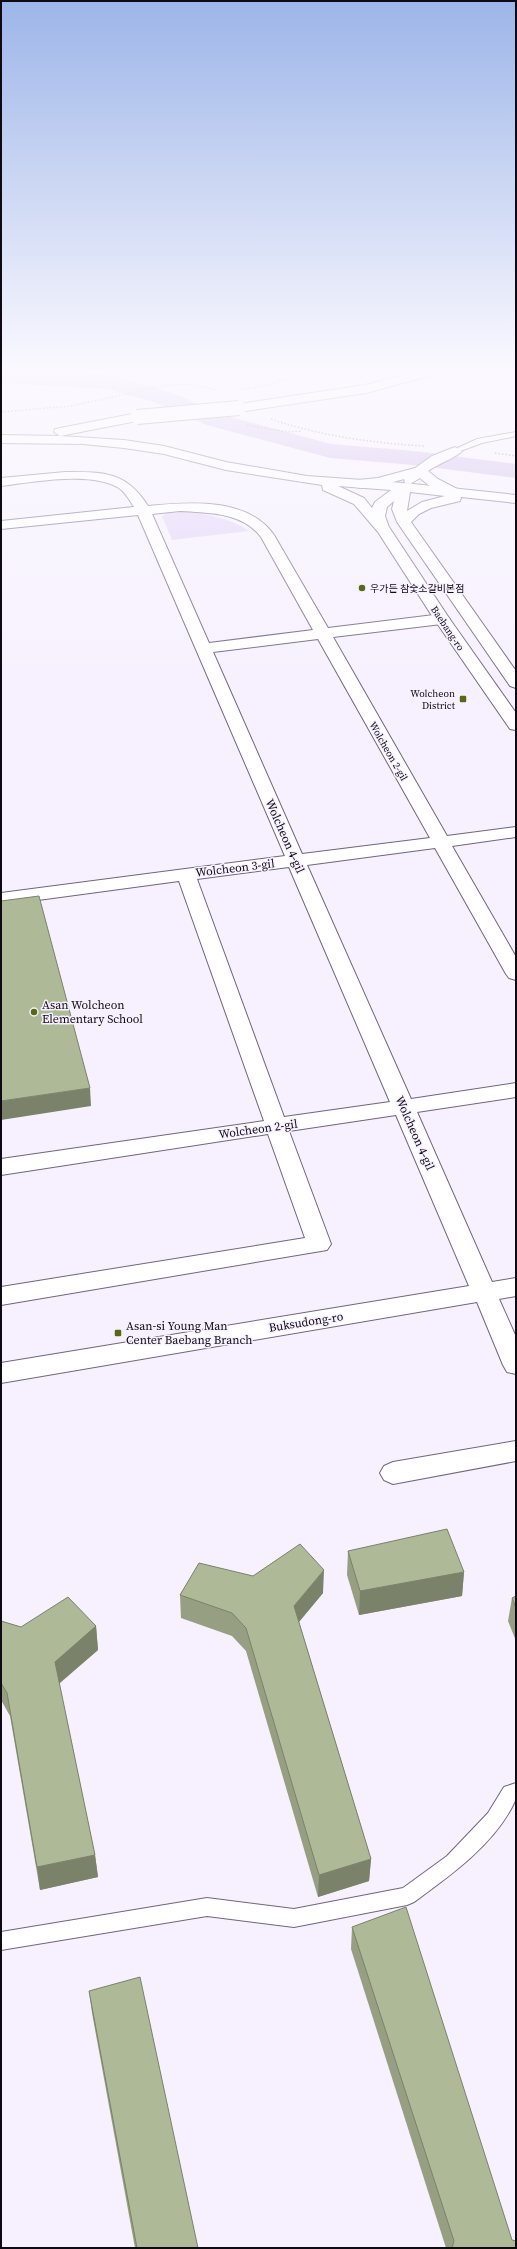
<svg xmlns="http://www.w3.org/2000/svg" width="517" height="2249" viewBox="0 0 517 2249" font-family="'Source Serif 4','Noto Sans KR',serif">
<style>
.green{fill:#e4d3f8}
.lines{fill:none;stroke-linecap:round;stroke-linejoin:round}
.river{fill:#ceb7e8;fill-rule:evenodd}
.lane-casing{stroke:#716481;stroke-width:2}
.street-casing{stroke:#716481;stroke-width:2}
.secondary-casing{stroke:#716481;stroke-width:2}
.path{stroke:#8d8793;stroke-width:1.5;stroke-dasharray:1.5 2;stroke-linecap:butt}
.lane{fill:#fff;fill-rule:evenodd}
.street{fill:#fff;fill-rule:evenodd}
.secondary{fill:#fff;fill-rule:evenodd}
.secondary-bridge-casing{stroke:#716481;stroke-width:16;stroke-linecap:butt}
.secondary-bridge{stroke:#fff;stroke-width:14}
.wall{fill:#969f82}
.shaded-wall{fill:#7a826a}
.building{fill:#aeb997;stroke:#7a826a}
.poi-dot{fill:#576915;stroke:#f7f1ff;stroke-width:1.5}
.labels{text-anchor:middle;stroke-width:3;stroke-linejoin:round;paint-order:stroke}
.far-poi-label{font-size:10px;fill:#0e0913;stroke:#f7f1ff;text-anchor:start}
.far-street-label{font-size:10px;fill:#0e0913;stroke:#f7f1ff}
.street-label{font-size:12px;fill:#0e0913;stroke:#f7f1ff}
.poi-label{font-size:12px;fill:#0e0913;stroke:#f7f1ff;text-anchor:start}
</style>
<rect width="100%" height="100%" fill="#f7f1ff"/>
<path class="green" d="M185,512c22,2 46,6 64,19l-77,9 -10,-24 5,-3z"/>
<g class="lines">
<path class="river" d="M8,371h55l47,4 63,18 50,22 108,29 83,7 102,13v14l-102,-13 -84,-7 -123,-33 -50,-22 -49,-14 -107,-6v-10z"/>
<defs>
<g id="lane">
<path d="M516,432v4l-34,7 -27,10 -4,-2 26,-12z"/>
<path d="M516,1783c0,5 1,13 -1,18 -19,42 -65,75 -101,101l-7,3 -113,22 -87,-11 -206,34v-18l206,-34 87,11 109,-21 44,-32 41,-43 16,-26z"/>
</g>
<g id="street">
<path d="M455,447l7,4c-5,6 -26,14 -34,20l10,8 21,11 2,3 -2,3c-13,3 -30,-10 -39,-18l-10,6 -5,-1 -1,-4c-11,3 -46,15 -53,5l7,-4 20,-2 37,-10 17,-12z"/>
<path d="M65,472c38,0 61,-1 83,34 40,-4 100,-9 126,29l54,93 114,-14 5,2 3,3 -3,3 -5,2 -109,13 114,199 69,-9v10l-64,9 64,111v23l-7,-2 -3,-4 -71,-126 -128,17 104,234 105,-16v14l-99,15 75,170 24,-4v18l-17,3 17,38v37l-9,-2 -4,-7 -26,-63 -476,81v-20l468,-77 -73,-171 -107,16 42,113 -4,6 -326,55v-18l304,-49 -37,-104 -267,41v-16l263,-38 -85,-240 -178,24v-12l284,-37 -147,-341 -137,14v-8l133,-14c-4,-6 -8,-14 -15,-19 -29,-17 -85,-6 -118,-2v-8zM180,511c29,2 62,1 81,26l52,93 -104,13 -57,-129zM318,639l112,199 -128,16 -89,-202zM289,867l101,235 -106,15 -87,-238z"/>
<path d="M516,1441v20l-123,23 -9,-4 -4,-7 4,-7 9,-4z"/>
</g>
<g id="secondary">
<path d="M418,371h20l-2,3 -70,19 -127,19 -6,-4 6,-4 126,-19z"/>
<path d="M137,413l5,1 1,3 -1,3 -82,16 64,4 40,6 62,16 81,14 97,7 112,12v8l-55,-6 -1,4 -29,7 -12,6 -8,8 105,149v17l-6,-2 -113,-164 -5,-13 2,-8 -7,6 -2,9 4,11 60,91 67,95v17l-6,-1 -76,-110 -56,-87 -24,-28 -31,-14 -1,-5 -96,-15 -62,-16 -40,-6 -41,-4 -82,-1v-8l59,1 -6,-4 1,-3zM338,486l53,4 -16,12 -3,6 -8,-10zM410,492l35,4 -23,6 -15,9z"/>
</g>
</defs>
<use href="#lane" class="lane-casing"/>
<use href="#street" class="street-casing"/>
<use href="#secondary" class="secondary-casing"/>
<g class="path">
<path d="M241,389l23,-3 52,-15"/>
<path d="M1,412l70,-6 97,-21 19,-1 31,6"/>
<path d="M271,419c50,17 101,24 154,27"/>
<path d="M247,425l41,7 13,-1"/>
<path d="M495,453l21,3"/>
</g>
<use href="#lane" class="lane"/>
<use href="#street" class="street"/>
<use href="#secondary" class="secondary"/>
<defs>
<path id="secondary-bridge" d="M137,417l102,-9"/>
</defs>
<use href="#secondary-bridge" class="secondary-bridge-casing"/>
<use href="#secondary-bridge" class="secondary-bridge"/>
</g>
<g class="wall">
<path d="M348,1551l116,21 -2,24 -103,19 -12,-40z"/>
<path d="M253,1576l70,17 -24,29 72,237 -2,22 -51,16 -72,-246 -14,-15 -51,-18 -1,-23z"/>
<path d="M516,1596v45l-8,-20 4,-23z"/>
<path d="M1,1621l20,6 75,-1 2,24 -39,34 36,171 3,22 -58,13 -30,-174 -9,-16z"/>
<path d="M352,1927l160,313 4,8h-70l-95,-299z"/>
<path d="M89,1991l109,257h-63l-43,-235z"/>
</g>
<g class="shaded-wall">
<path d="M90,1088l1,18 -90,14v-19z"/>
<path d="M324,1570l-1,23 -30,36 1,-23z"/>
<path d="M464,1572l-2,24 -103,19 1,-24z"/>
<path d="M96,1626l2,24 -41,35 -2,-23z"/>
<path d="M95,1855l3,22 -58,13 -3,-23z"/>
<path d="M371,1859l-2,22 -51,16 1,-22z"/>
</g>
<g class="building">
<path d="M39,896l51,192 -89,13v-200z"/>
<path d="M447,1529l17,43 -104,19 -12,-40z"/>
<path d="M300,1544l24,26 -30,36 77,253 -52,16 -73,-247 -14,-15 -52,-18 19,-32 54,13z"/>
<path d="M516,1596v12l-4,-10z"/>
<path d="M68,1597l28,29 -41,36 40,193 -58,12 -30,-174 -6,-10v-62l20,6z"/>
<path d="M406,1907l106,333 4,1v7h-64l2,-7 -102,-314z"/>
<path d="M140,1977l58,271h-61l-48,-257z"/>
</g>
<linearGradient id="sky" x2="0" y2="1"><stop stop-color="#9db5e8"/><stop offset="0.54" stop-color="#fbf9ff"/><stop offset="1" stop-color="#fbf9ff" stop-opacity="0"/></linearGradient>
<rect width="517" height="686" fill="url(#sky)"/>
<g class="poi-dot">
<circle cx="362" cy="588" r="4"/>
<rect x="459" y="695" width="8" height="8" rx="2"/>
<circle cx="34" cy="1012" r="4"/>
<rect x="114" y="1329" width="8" height="8" rx="2"/>
</g>
<g class="labels">
<g class="far-poi-label">
<text x="370" y="592">우가든 참숯소갈비본점</text>
<text x="455" y="697" text-anchor="end">Wolcheon<tspan x="455" dy="12">District</tspan></text>
</g>
<g class="far-street-label">
<text transform="translate(448 628) rotate(56)" y="4">Baebang-ro</text>
<text transform="translate(389 751) rotate(60)" y="4">Wolcheon 2-gil</text>
</g>
<g class="street-label">
<text transform="translate(285 836) rotate(66)" y="4">Wolcheon 4-gil</text>
<text transform="translate(235 868) rotate(-7)" y="4">Wolcheon 3-gil</text>
<text transform="translate(258 1129) rotate(-8)" y="4">Wolcheon 2-gil</text>
<text transform="translate(415 1133) rotate(66)" y="4">Wolcheon 4-gil</text>
<text transform="translate(306 1322) rotate(-9)" y="4">Buksudong-ro</text>
</g>
<g class="poi-label">
<text x="42" y="1009">Asan Wolcheon<tspan x="42" dy="14">Elementary School</tspan></text>
<text x="126" y="1330">Asan-si Young Man<tspan x="126" dy="14">Center Baebang Branch</tspan></text>
</g>
</g>
<rect width="517" height="2249" fill="none" stroke="#0e0913" stroke-width="4"/>
</svg>
